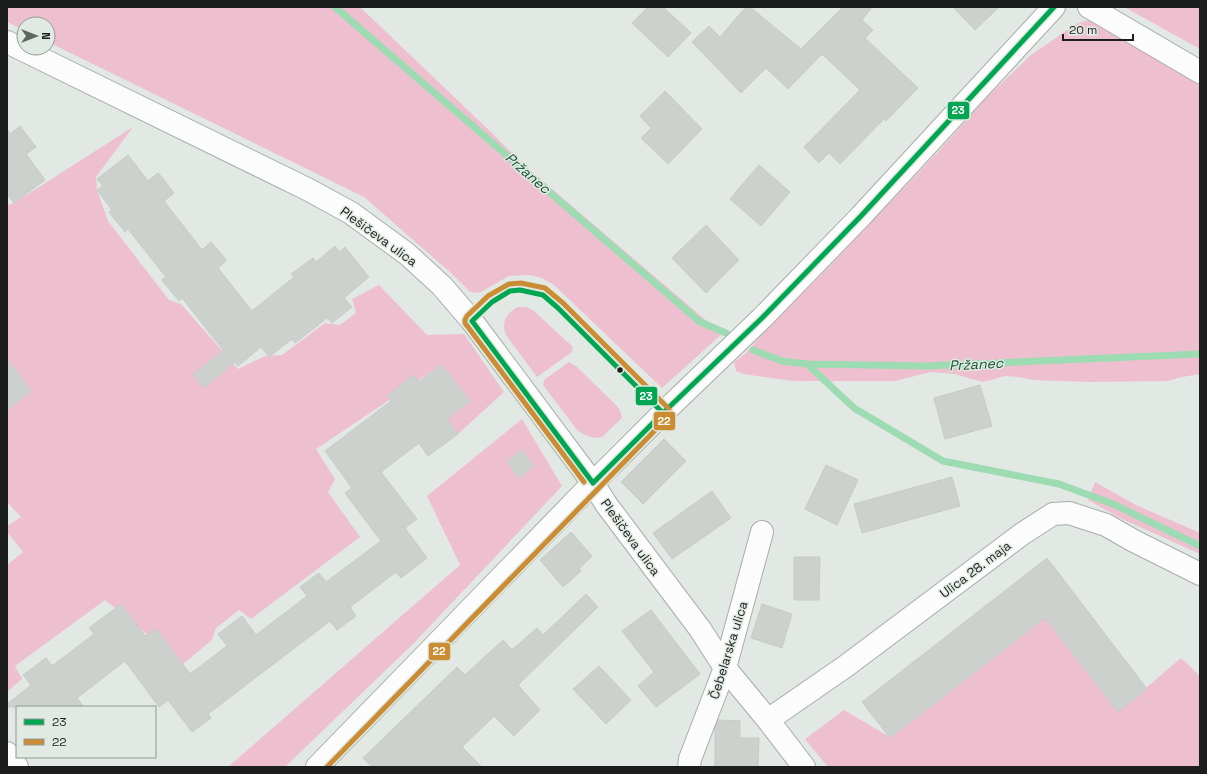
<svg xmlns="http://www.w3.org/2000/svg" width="1207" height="774" viewBox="0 0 1207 774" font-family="'Space Grotesk',sans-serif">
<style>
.green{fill:#eec0cf}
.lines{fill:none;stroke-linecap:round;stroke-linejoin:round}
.stream{stroke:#9ddbb2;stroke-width:7}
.building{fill:#ccd1cd;stroke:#c6cbc7}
.minor-casing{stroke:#a8ada9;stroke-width:24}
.minor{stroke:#fbfcfb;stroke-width:22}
.bus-1-casing{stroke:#e0eae2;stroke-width:8}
.bus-2-casing{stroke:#e0eae2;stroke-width:8}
.bus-1{stroke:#00a651;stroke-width:5}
.bus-2{stroke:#cb8c34;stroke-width:5}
.bus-dot{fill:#1b1e1c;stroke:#e0eae2;stroke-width:1.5}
.labels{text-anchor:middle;stroke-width:3;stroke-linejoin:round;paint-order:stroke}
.street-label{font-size:13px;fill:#1b1e1c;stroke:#e0eae2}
.water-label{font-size:14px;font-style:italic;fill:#165532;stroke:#e0eae2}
.line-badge{stroke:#e0eae2;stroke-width:1.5}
.badge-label{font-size:11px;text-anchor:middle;font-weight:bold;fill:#fff}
</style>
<rect width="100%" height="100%" fill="#e2e8e3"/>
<g class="green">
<path d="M7,7h353l135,129 29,29 198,169 -60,54 -108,-103 -12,-7 -12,-3 -21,1 -28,16 -7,1 -5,-2 -18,-18 -87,-76 -316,-155v-18h-24v6l-17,-8z"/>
<path d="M1124,7h76v42z"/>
<path d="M1092,19l108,60v295l-18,3 -15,4 -77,1 -56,-2 -16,-3 -13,-1 -22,6 -29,-8 -23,-2 -36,9h-102l-50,-7 -7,-3 -2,-9 11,-8 31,-35 45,-44 116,-122 51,-57 43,-41 45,-31z"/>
<path d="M133,127l-37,50 1,13 11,31 61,79 12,4 57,65 27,-13 17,-1 43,-32 15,2 16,-12 -4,-14 27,-14 48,50 37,-1 40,58 -46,42 -11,-15 23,-18 -28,-36 -126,84 19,30 -7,13 32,45 -109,82 -12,-9 -23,18 -4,12 -29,24 -78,-64 -90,66 7,13 -15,13v-127l16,-13 -16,-20v-6l14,-9 -14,-15v-92l24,-19 -22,-29 -2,1v-158l7,-2z"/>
<path d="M518,307h8l8,4 39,36 -1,5 -35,25 -31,-42c-5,-13 0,-22 12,-28z"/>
<path d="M569,362l7,4 41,40 4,7 1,5 -20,19 -7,1 -8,-2 -9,-5 -35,-46 1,-5z"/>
<path d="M522,419l40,67 -148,157 -129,124h-57l232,-202 -33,-69z"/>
<path d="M1095,482l41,23 64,28v21l-80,-36 -32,-18z"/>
<path d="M1045,618l73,94 63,-54 19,18v91h-372l-23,-28 39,-29 46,27z"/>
</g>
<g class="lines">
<g class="stream">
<path d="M335,7l365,315 26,11"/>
<path d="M753,350l29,11 25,3 119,2 274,-12"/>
<path d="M807,364l47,44 89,53 116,23 54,20 87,42"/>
</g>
</g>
<g class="building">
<path d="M648,7h15l28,26 -23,24 -36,-34z"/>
<path d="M746,7h4l51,42 42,-42h29l-10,13 11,10 -8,8 53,50 -32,33 -2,-2 -44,45 -11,-11 -10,10 -15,-16 56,-57 -38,-36 -34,35 -22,-21 -25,25 -49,-51 17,-16 11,11z"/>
<path d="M953,7h46l-24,23z"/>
<path d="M665,91l37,38 -34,35 -27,-26 10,-10 -11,-12z"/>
<path d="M20,126l16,21 -10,7 19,26 -31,23 -7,-9v-65l3,5z"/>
<path d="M128,155l20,26 10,-8 3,3 13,17 -10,8 38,49 9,-8 13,15 2,4 -8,7 34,43 42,-34 -3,-3 22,-16 3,4 19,-16 5,6 5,-5 24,30 -25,21 8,9 -20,16 -5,-5 -32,25 -3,-4 -23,18 -8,-10 -23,19 -3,-4 -31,26 -11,-13 30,-25 -41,-52 -3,3 -14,-17 -3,-4 4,-3 -38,-48 -3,3 -16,-20 3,-2 -15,-20 6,-4 -6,-7z"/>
<path d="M759,165l31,27 -29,34 -31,-27z"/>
<path d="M706,225l33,35 -33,33 -34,-35z"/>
<path d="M7,359l24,32 -24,19z"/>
<path d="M442,365l28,36 -23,18 11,15 -30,22 -9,-13 -38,29 36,47 -12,9 22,30 -26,20 -5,-6 -46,35 6,9 -19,14 -7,-9 -122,93 3,4 -19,14 -24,-32 -9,7 -34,-46 -48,37 7,9h-77v-3l24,-19 -8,-10 23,-17 6,8 42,-32 -5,-6 32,-24 24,32 11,-8 34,46 37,-28 -9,-12 24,-18 14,19 51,-39 -7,-9 19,-14 7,9 55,-41 -36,-48 7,-5 -27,-37 66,-50 -4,-5 26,-21 6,7z"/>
<path d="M980,385l12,41 -47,13 -11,-41z"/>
<path d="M664,439l22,22 -43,43 -22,-22z"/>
<path d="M522,450l12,16 -15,12 -12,-16z"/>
<path d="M826,465l32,15 -21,45 -32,-16z"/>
<path d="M952,477l8,29 -98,27 -8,-29z"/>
<path d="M712,491l19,27 -59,41 -19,-26z"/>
<path d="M571,532l21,24 -13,13 2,2 -18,16 -23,-27z"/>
<path d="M794,557h26l-1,43h-25z"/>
<path d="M1047,558l100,131 -29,23 -73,-94 -155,120 -28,-36z"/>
<path d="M586,594l12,13 -80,78 22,25 -26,26 -20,-20 -32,31 20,20h-110l-9,-9 94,-91 8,8 38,-35 9,10 25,-22 6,7z"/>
<path d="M762,604l30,10 -10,34 -31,-10z"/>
<path d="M651,610l49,64 -44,33 -18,-21 16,-14 -32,-41z"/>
<path d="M599,666l32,34 -25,24 -33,-35z"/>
<path d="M718,720l22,1v17h19l-1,29h-43v-39z"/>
</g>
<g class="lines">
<defs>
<g id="minor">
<path d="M1089,7l111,65"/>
<path d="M7,42l302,148 42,23 56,41 35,32 30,35 121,162 13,21 94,125 25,39 43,52 36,47"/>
<path d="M768,720l78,-54 176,-132 31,-20 16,-1 37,12 28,16 66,33"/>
<path d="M7,753l10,14"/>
<path d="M317,767l276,-284 70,-70 99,-95 99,-102 193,-209"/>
<path d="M689,767l1,-8 35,-91 37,-136"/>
</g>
</defs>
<use href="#minor" class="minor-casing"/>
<use href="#minor" class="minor"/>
<defs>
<g id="bus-1">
<path d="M520,290l23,5 15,13 105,105 -70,70 -121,-162 20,-19 18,-11z"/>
<path d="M663,413l99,-95 99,-102 193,-209"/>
</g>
<path id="bus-2" d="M327,767l342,-351 1,-4 -2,-4 -105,-105 -18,-15 -24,-5 -12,1 -21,12 -21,20 -2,4v3l119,159"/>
</defs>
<use href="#bus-1" class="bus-1-casing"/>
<use href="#bus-2" class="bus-2-casing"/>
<use href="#bus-1" class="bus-1"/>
<use href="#bus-2" class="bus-2"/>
</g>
<circle class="bus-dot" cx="620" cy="370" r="3.5"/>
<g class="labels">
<g class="street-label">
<text transform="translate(379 236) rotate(36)" y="5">Plešičeva ulica</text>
<text transform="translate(631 537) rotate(54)" y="5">Plešičeva ulica</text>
<text transform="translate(975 569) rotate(-37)" y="5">Ulica 28. maja</text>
<text transform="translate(728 650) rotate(-73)" y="5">Čebelarska ulica</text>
</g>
<g class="water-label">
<text transform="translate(528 173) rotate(41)" y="5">Pržanec</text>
<text transform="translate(976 364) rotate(-3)" y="5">Pržanec</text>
</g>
</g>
<g class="line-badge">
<rect x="947" y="101" width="23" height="19" rx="4" fill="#00a651"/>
<rect x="635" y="386" width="23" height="20" rx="4" fill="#00a651"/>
<rect x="653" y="411" width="23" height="20" rx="4" fill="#cb8c34"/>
<rect x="428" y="642" width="23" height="19" rx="4" fill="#cb8c34"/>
</g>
<g class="badge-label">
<text x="958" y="114">23</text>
<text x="646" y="400">23</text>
<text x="664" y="425">22</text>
<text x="439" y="655">22</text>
</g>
<rect width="1207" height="774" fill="none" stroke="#1b1e1c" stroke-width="16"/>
<rect x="16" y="706" width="140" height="52" fill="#e0eae2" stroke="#919893"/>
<rect x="24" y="719" width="20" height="6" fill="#00a651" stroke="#919893"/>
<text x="52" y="726" font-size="12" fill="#1b1e1c">23</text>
<rect x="24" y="739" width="20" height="6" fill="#cb8c34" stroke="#919893"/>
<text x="52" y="746" font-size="12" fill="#1b1e1c">22</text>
<g transform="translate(36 36) rotate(90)"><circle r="19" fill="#e0eae2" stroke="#919893"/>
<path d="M0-3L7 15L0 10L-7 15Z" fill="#616562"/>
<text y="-6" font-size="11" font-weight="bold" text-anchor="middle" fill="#1b1e1c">N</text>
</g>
<path d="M1063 34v6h70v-6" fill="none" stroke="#1b1e1c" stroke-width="2"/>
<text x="1069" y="34" font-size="12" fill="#1b1e1c" stroke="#e0eae2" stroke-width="3" paint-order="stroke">20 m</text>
</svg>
